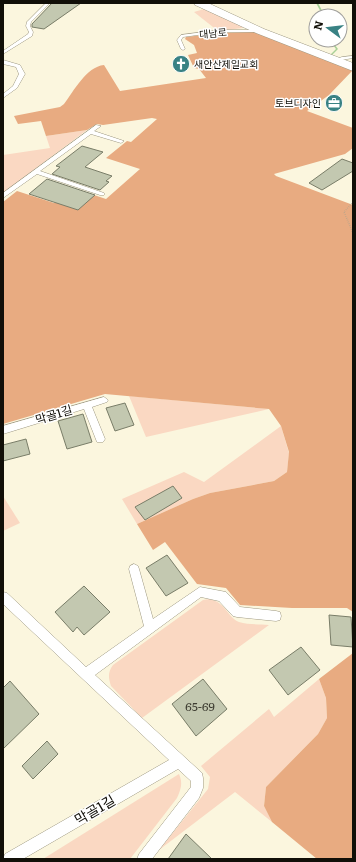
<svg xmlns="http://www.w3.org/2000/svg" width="356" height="862" viewBox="0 0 356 862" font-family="Literata,'Noto Sans KR',serif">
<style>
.green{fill:#fad8c2}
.forest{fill:#e8ab81}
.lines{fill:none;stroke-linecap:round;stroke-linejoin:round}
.stream{fill:#a8d197;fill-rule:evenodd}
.building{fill:#c3c8b0;stroke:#797d68}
.service-casing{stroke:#9d9882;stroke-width:1}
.tertiary-casing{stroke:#9d9882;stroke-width:1}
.path{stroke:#a5a18f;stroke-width:1.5;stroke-dasharray:0.5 1.5;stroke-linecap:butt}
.service{fill:#fff;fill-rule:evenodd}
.tertiary{fill:#fff;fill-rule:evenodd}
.labels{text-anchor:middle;stroke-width:3;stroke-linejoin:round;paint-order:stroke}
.far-street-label{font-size:10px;fill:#110f08;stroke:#fff}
.far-poi-label{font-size:10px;fill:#110f08;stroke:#fff;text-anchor:start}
.street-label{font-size:12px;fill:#110f08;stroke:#fff}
.near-number-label{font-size:12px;fill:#3e3d32}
.near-street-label{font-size:14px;fill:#110f08;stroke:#fff}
</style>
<rect width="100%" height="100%" fill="#fbf6de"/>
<g class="green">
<path d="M204,9l38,17 1,2 -25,3 -24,-19z"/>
<path d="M87,130l-84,63v-38l47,-7 -4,-12z"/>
<path d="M129,396l140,13 -123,28z"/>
<path d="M281,426l8,27 -2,19 -13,9 -64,12 -17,6 -56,25 -15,-25 62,-27 20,10z"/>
<path d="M3,496l17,27 -17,8z"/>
<path d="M209,599c17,3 18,18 30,23 9,3 21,2 30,3l-127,93 -31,-32c-3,-9 -3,-14 2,-21l90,-65z"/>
<path d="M319,679l7,19 1,20 -9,16 -52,53 -2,19 8,16 -37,-30 -76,58 49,-61 2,-12 -9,-11 68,-57 5,8z"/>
<path d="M179,774c4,9 2,15 -2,24l-47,61h-87z"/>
</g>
<g class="forest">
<path d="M257,32l96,38 -24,25 -22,16 46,17v20l-8,6 -71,20 2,2 77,29v407l-6,-4h-55l-52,-3 -14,-17 -29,-4 -32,-42 -12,8 -16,-26 56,-25 17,-6 64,-12 13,-9 2,-20 -8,-26 -12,-17 -164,-15 -102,30v-222l14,-11 37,12 40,-8 12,4 34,-30 -34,-11 21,-17 4,1 26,-23 -5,-1 -49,7 -6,-1 -10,6 -41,6 -5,-15 -23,3 -4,-8 46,-9 4,-3c10,-13 22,-37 40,-39l16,26 86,-13 -7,-9 -5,-1 -6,-13 9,-2 -3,-8 -9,-6 1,-2 34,-4z"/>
<path d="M353,653v206h-36l-45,-37 -8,-16 2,-19 52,-53 9,-16 -1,-20 -7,-19z"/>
</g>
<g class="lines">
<g class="stream">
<path d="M316,3h2l7,13h-2z"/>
<path d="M329,40h2l7,9 -7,7 -1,-1 6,-6z"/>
</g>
</g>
<g class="building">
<path d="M52,3h29l-37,26 -12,-2v-3z"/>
<path d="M82,146l21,6 -18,15 27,9 -6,5 3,1 -9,8 -48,-16 8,-7 -4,-1z"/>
<path d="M342,159l11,4v8l-31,19 -13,-7z"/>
<path d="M47,179l48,16 -17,15 -49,-16z"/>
<path d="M125,403l9,22 -19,6 -9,-23z"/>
<path d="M83,414l9,28 -25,7 -9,-28z"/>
<path d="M26,439l4,15 -27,7v-16z"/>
<path d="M173,486l9,12 -37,22 -10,-13z"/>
<path d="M167,555l21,28 -22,13 -20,-28z"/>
<path d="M84,586l26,26 -26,23 -7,-8 -4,5 -18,-20z"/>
<path d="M329,615l22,2 2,30 -22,-2z"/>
<path d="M301,647l19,23 -32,25 -19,-25z"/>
<path d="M203,679l24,30 -31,27 -24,-32z"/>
<path d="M10,681l29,33 -36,35v-61z"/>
<path d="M47,741l11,13 -25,25 -11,-13z"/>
<path d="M186,834l26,25h-44z"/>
</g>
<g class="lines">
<defs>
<g id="service">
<path d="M46,3h4l-19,19 -1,4 3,6 -1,4 -29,18v-3l25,-17 1,-2 -3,-6 1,-4z"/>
<path d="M219,30h41l2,1 -2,1h-41l-36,5 -2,3 4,9 -2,1 -2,-1 -4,-9 4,-5z"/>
<path d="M353,56v2l-18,3 -2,-1 9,-3z"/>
<path d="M3,60l17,5 5,9 -8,14 -14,10v-4l10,-8 6,-12 -3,-7 -13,-3z"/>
<path d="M96,125l5,1 -7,5 30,10 -3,2 -30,-9 -51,37 64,22v2h-4l-63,-21 -34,24v-5z"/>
<path d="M104,397l4,3 -1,2 -15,5 13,32 -2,3h-6l-13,-33 -81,25v-8z"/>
<path d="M134,564l4,2 1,3 14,50 47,-32 26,5 14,15 36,4 4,1 1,4 -1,4 -4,1 -39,-4 -4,-1 -14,-15 -18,-4 -106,78 107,98 1,5v10l-4,10 -47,61h-15l2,-5 52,-67v-6l-13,-12 -155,90h-20l2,-5 164,-94 -166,-156v-12l4,1 79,74 58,-41 -15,-57 1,-3z"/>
</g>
<path id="tertiary" d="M194,3h14l56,26 89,34v8l-97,-38 -61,-28z"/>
</defs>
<use href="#service" class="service-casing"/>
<use href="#tertiary" class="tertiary-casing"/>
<path class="path" d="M353,202l-9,10 9,21"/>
<use href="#service" class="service"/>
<use href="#tertiary" class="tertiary"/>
</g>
<defs>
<symbol id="church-disc" viewBox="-11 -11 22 22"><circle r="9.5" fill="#398284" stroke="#fff"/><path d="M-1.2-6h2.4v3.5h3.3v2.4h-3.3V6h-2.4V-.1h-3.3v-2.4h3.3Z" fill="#fff"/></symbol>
<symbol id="office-disc" viewBox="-11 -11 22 22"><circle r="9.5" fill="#398284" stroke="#fff"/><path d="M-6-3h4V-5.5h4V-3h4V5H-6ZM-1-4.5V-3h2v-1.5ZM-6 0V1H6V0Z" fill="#fff"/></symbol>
</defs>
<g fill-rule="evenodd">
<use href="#church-disc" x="171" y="54" width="20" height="20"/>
<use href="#office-disc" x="324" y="93" width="20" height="20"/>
</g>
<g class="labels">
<g class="far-street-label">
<text transform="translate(213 33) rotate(-5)" y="4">대남로</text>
</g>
<g class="far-poi-label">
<text x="194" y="68">새안산제일교회</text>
<text x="321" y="107" text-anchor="end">토브디자인</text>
</g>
<g class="street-label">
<text transform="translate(54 415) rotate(-17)" y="4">막골1길</text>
</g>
<g class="near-number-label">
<text x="200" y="711">65-69</text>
</g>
<g class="near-street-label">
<text transform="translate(95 810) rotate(-30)" y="5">막골1길</text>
</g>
</g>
<rect width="356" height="862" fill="none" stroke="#110f08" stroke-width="8"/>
<g transform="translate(328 28) rotate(285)"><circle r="19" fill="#ffffff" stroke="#a09f9c"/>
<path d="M0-3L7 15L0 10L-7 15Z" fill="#398284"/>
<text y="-6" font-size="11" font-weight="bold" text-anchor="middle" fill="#110f08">N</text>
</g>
</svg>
